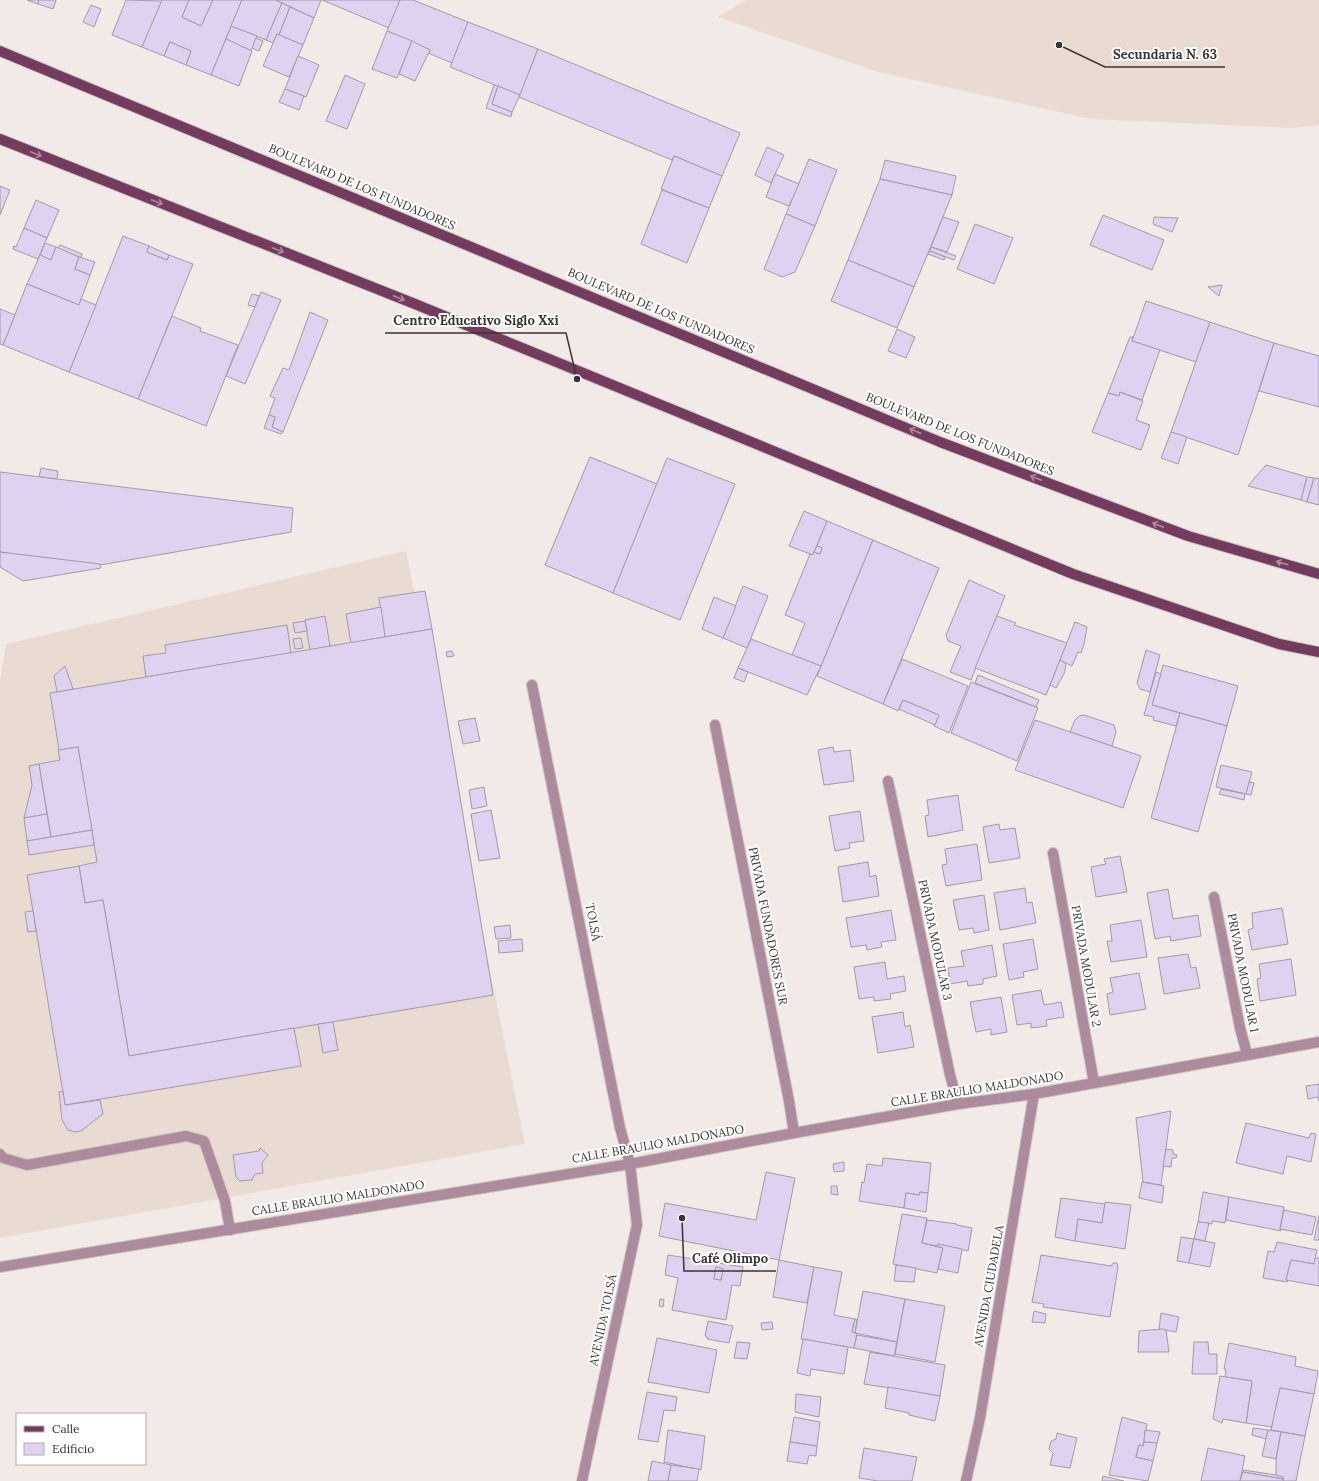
<svg xmlns="http://www.w3.org/2000/svg" width="1319" height="1481" viewBox="0 0 1319 1481" font-family="Lora,serif">
<style>
.built{fill:#e9dad2}
.building{fill:#e0d1f1;stroke:#9f9ca3;fill-rule:evenodd}
.lines{fill:none;stroke-linecap:round;stroke-linejoin:round}
.minor-casing{stroke:#cdc6c2;stroke-width:12}
.major-casing{stroke:#cdc6c2;stroke-width:12}
.minor{stroke:#ad8b9d;stroke-width:10}
.major{stroke:#733b5d;stroke-width:10}
.oneway{stroke:#ab899e}
.labels{text-anchor:middle;stroke-width:4;stroke-linejoin:round;paint-order:stroke}
.street-label{font-size:12px;fill:#383534;stroke:#fff}
.leader{fill:none;stroke:#383534;stroke-width:1.5}
.callout-dot{fill:#383534;stroke:#fff;stroke-width:1.5}
.callout-label{font-size:13px;text-anchor:middle;font-weight:bold;fill:#383534;stroke:#fff;stroke-width:4;stroke-linejoin:round;paint-order:stroke}
</style>
<rect width="100%" height="100%" fill="#f2eae6"/>
<g class="built">
<path d="M746,0h573v125l-25,3 -203,-9 -213,-47 -160,-55z"/>
<path d="M406,551l119,593 -525,94v-557l6,-37z"/>
</g>
<g class="building">
<path d="M27,0h12l-1,4z"/>
<path d="M39,0h17l-3,9 -15,-5z"/>
<path d="M126,0l36,1 -20,46 -30,-12z"/>
<path d="M162,0h27l-7,17 19,9 12,-26h29l-31,75 -25,-10 5,-14 -21,-9 -6,14 -22,-9z"/>
<path d="M189,0h24l-12,26 -19,-9z"/>
<path d="M242,0h34l6,3 -16,37 -35,-14z"/>
<path d="M276,0h45l-7,18z"/>
<path d="M322,0h78l-11,28z"/>
<path d="M400,0h13l55,22 -16,41 -24,-10 2,-3 -43,-19z"/>
<path d="M282,3l8,4 -11,28 -2,-1 -4,9 -7,-3z"/>
<path d="M91,5l10,4 -7,18 -11,-5z"/>
<path d="M290,7l24,11 -11,27 -24,-10z"/>
<path d="M468,22l70,27 -18,46 -70,-28z"/>
<path d="M231,26l26,10 -6,15 -25,-12z"/>
<path d="M387,31l25,10 -15,37 -25,-9z"/>
<path d="M277,34l26,11 -14,32 -26,-11z"/>
<path d="M256,38l7,3 -4,10 -7,-3z"/>
<path d="M226,39l26,12 -13,35 -28,-11z"/>
<path d="M412,41l18,9 -15,31 -16,-7z"/>
<path d="M170,42l21,9 -5,14 -22,-9z"/>
<path d="M538,49l202,84 -18,43 -48,-20 -2,4 -153,-63z"/>
<path d="M298,56l21,9 -13,32 -21,-8z"/>
<path d="M345,75l20,9 -18,45 -21,-8z"/>
<path d="M494,85l4,1 -6,18 20,8 -1,5 -25,-9z"/>
<path d="M498,86l22,9 -8,17 -20,-8z"/>
<path d="M285,89l19,7 -5,14 -20,-8z"/>
<path d="M767,147l17,8 -13,28 -16,-8z"/>
<path d="M674,156l48,20 -13,32 -48,-19z"/>
<path d="M809,159l28,11 -22,56 -29,-12z"/>
<path d="M885,160l71,16 -4,19 -72,-16z"/>
<path d="M775,174l24,10 -10,22 -23,-9z"/>
<path d="M880,179l72,16 -38,92 -66,-27z"/>
<path d="M0,186l10,4 -10,25z"/>
<path d="M662,190l47,18 -22,55 -46,-19z"/>
<path d="M36,200l23,10 -12,28 -23,-10z"/>
<path d="M786,214l29,12 -20,46 -13,5 -18,-8z"/>
<path d="M1103,215l61,25 -12,30 -62,-25z"/>
<path d="M943,217l16,5 -12,30 -16,-5z"/>
<path d="M1154,217l24,1 -6,14 -19,-8z"/>
<path d="M975,224l38,14 -19,46 -37,-15z"/>
<path d="M24,228l23,10 -9,21 -25,-10 1,-3 2,1z"/>
<path d="M123,236l26,10 -2,6 20,8 2,-5 24,9 -55,135 -69,-27z"/>
<path d="M45,243l11,4 -5,13 -11,-5z"/>
<path d="M60,245l22,9 -1,4 -23,-10z"/>
<path d="M149,246l20,9 -2,5 -20,-8z"/>
<path d="M56,247l23,10 -4,12 15,6 -11,30 -52,-21 13,-29 11,5z"/>
<path d="M931,247l25,9 -2,4 -24,-9z"/>
<path d="M930,251l15,6 -1,3 -16,-6z"/>
<path d="M79,257l16,5 -5,13 -15,-6z"/>
<path d="M848,260l66,27 -17,41 -66,-27z"/>
<path d="M27,284l52,21 2,-6 15,6 -27,67 -66,-27z"/>
<path d="M1222,285l-3,11 -11,-9z"/>
<path d="M261,292l20,8 -36,84 -19,-8z"/>
<path d="M252,294l7,2 -4,11 -7,-2z"/>
<path d="M1146,301l64,21 -14,40 -64,-21z"/>
<path d="M0,309l15,6 -12,30 -3,-1z"/>
<path d="M310,312l18,8 -45,112 -11,-5 3,-10 -6,-2 6,-17 -5,-2 13,-28 6,2z"/>
<path d="M172,316l29,12 -1,3 38,14 -32,81 -68,-27z"/>
<path d="M1210,322l64,21 -36,112 -67,-23z"/>
<path d="M897,329l18,8 -9,21 -18,-7z"/>
<path d="M1130,337h3l-1,4 28,9 -18,50 -22,-8 -1,4 -11,-3z"/>
<path d="M1274,343l45,13v51l-60,-16z"/>
<path d="M1120,392l23,9 -7,19 14,5 -9,25 -49,-18 16,-39 11,3z"/>
<path d="M269,415l6,2 -3,10 11,5 -2,2 -17,-6z"/>
<path d="M1171,432l16,5 -9,27 -17,-6z"/>
<path d="M590,457l67,27 -44,109 -68,-28z"/>
<path d="M667,458l68,26 -55,136 -67,-27z"/>
<path d="M1266,465l41,12 -6,23 -53,-14z"/>
<path d="M41,468l17,3 -1,8 -18,-2z"/>
<path d="M0,472l293,36 -2,24 -191,33 -100,-13z"/>
<path d="M1307,477l7,1 -7,24 -6,-2z"/>
<path d="M1314,478l5,1v26l-12,-3z"/>
<path d="M804,511l23,10 -14,34 -24,-9z"/>
<path d="M827,521l46,19 -52,126 -29,-11 13,-32 -20,-8 25,-61 3,1 1,-3 6,2 2,-6 -5,-2z"/>
<path d="M873,540l66,28 -56,136 -66,-28z"/>
<path d="M817,546l5,2 -2,6 -6,-2z"/>
<path d="M0,552l100,12 1,4 -78,13 -23,-14z"/>
<path d="M969,580l36,16 -34,84 -21,-8 11,-26 -13,-5 -2,-6z"/>
<path d="M743,586l25,10 -21,52 -24,-10z"/>
<path d="M425,591l7,38 -47,8 -6,-39z"/>
<path d="M714,597l22,9 -13,32 -21,-9z"/>
<path d="M381,607l4,30 -34,6 -5,-29z"/>
<path d="M325,616l5,30 -20,4 -5,-30z"/>
<path d="M997,616l19,7 -2,2 53,18 -21,52 -71,-27z"/>
<path d="M305,621l2,10 -12,2 -2,-10z"/>
<path d="M1075,622l12,5 -3,17 -3,9 -3,-1 -6,14 -12,-6z"/>
<path d="M287,625l4,28 -145,24 -3,-21 23,-3 -1,-8z"/>
<path d="M432,629l61,366 -364,61 -26,-156 -18,3 -6,-37 18,-4 -19,-115 -19,3 -9,-57z"/>
<path d="M301,638l2,10 -8,1 -2,-10z"/>
<path d="M751,639l70,27 -14,29 -69,-27z"/>
<path d="M1146,650l14,5 -10,37 -10,-3 -3,-6z"/>
<path d="M452,651l2,5 -7,1 -1,-5z"/>
<path d="M902,659l66,27 -19,47 -15,-7 5,-11 -36,-15 -5,11 -15,-7z"/>
<path d="M1060,660l5,3 1,3 -2,8 -8,14 -6,-3z"/>
<path d="M1163,665l75,21 -11,40 -75,-21z"/>
<path d="M65,666l8,23 -16,3 -3,-16z"/>
<path d="M738,668l10,4 -4,10 -10,-4z"/>
<path d="M1156,672l5,2 -9,31 28,8 -4,13 -23,-6 1,-3 -10,-2z"/>
<path d="M978,675l61,25 -3,7 -61,-24z"/>
<path d="M971,682l67,26 -21,53 -66,-28z"/>
<path d="M903,700l36,15 -4,10 -36,-16z"/>
<path d="M1180,713l47,13 -29,106 -47,-14z"/>
<path d="M1084,715l30,10 2,7 -4,14 -42,-14 5,-12 4,-4z"/>
<path d="M475,718l5,23 -17,3 -5,-23z"/>
<path d="M1035,720l106,36 -18,52 -108,-38z"/>
<path d="M78,747l14,83 -41,7 -12,-73 21,-4 -2,-10z"/>
<path d="M833,747l1,5 16,-2 4,31 -30,4 -6,-35z"/>
<path d="M39,764l8,50 -23,4 8,-33 -3,-19z"/>
<path d="M1221,765l31,7 -6,22 -30,-7z"/>
<path d="M1249,782l5,1 -3,12 -5,-1z"/>
<path d="M484,787l3,19 -15,3 -3,-19z"/>
<path d="M1221,789l24,5 -1,6 -25,-6z"/>
<path d="M958,795l5,35 -35,7 -3,-21 4,-1 -2,-15z"/>
<path d="M491,810l9,48 -21,3 -8,-47z"/>
<path d="M860,811l4,30 -15,2 1,5 -15,3 -6,-35z"/>
<path d="M47,814l4,23 -24,4 -3,-23z"/>
<path d="M999,824l1,6 15,-2 5,30 -31,5 -6,-36z"/>
<path d="M92,830l2,15 -65,10 -2,-14z"/>
<path d="M977,844l5,36 -36,6 -4,-21 5,-1 -2,-15z"/>
<path d="M1120,856l7,36 -31,5 -5,-30 15,-3 -2,-5z"/>
<path d="M868,862l2,15 6,-2 3,21 -36,6 -5,-35z"/>
<path d="M79,866l6,37 18,-3 26,156 165,-28 7,38 -236,39 -38,-230z"/>
<path d="M1025,888l2,15 5,-1 4,21 -36,7 -6,-37z"/>
<path d="M1168,889l5,30 25,-4 3,21 -30,5 -1,-5 -15,3 -8,-46z"/>
<path d="M984,895l5,35 -15,3 -1,-5 -14,2 -6,-30z"/>
<path d="M1282,908l6,36 -36,6 -4,-20 5,-2 -1,-15z"/>
<path d="M891,910l5,30 -15,2 1,5 -15,3 -1,-5 -15,2 -5,-29z"/>
<path d="M33,911l3,20 -8,1 -3,-20z"/>
<path d="M1141,920l6,37 -36,5 -4,-21h5l-2,-16z"/>
<path d="M510,925l1,13 -15,1 -2,-12z"/>
<path d="M522,939l1,12 -24,2 -1,-12z"/>
<path d="M1033,939l5,30 -15,3 1,5 -15,3 -6,-36z"/>
<path d="M992,945l5,31 -14,3v5l-15,2 -1,-5 -17,3 -2,-16 16,-2 -3,-15z"/>
<path d="M1188,954l3,14 5,-1 4,21 -36,6 -6,-36z"/>
<path d="M1291,959l5,36 -36,6 -3,-22 4,-1 -2,-14z"/>
<path d="M885,962l2,17 17,-3 2,15 -16,3 1,5 -17,2v-4l-15,2 -5,-32z"/>
<path d="M1139,973l7,36 -36,6 -3,-21 6,-2 -3,-14z"/>
<path d="M1041,990l3,15 17,-3 3,15 -18,3 1,6 -16,2v-5l-14,2 -5,-30z"/>
<path d="M1001,997l6,35 -16,3v-6l-15,3 -6,-30z"/>
<path d="M903,1012l2,15 5,-2 4,22 -36,6 -6,-36z"/>
<path d="M333,1022l5,28 -15,3 -5,-29z"/>
<path d="M1319,1084v17l-1,-4 -10,2 -2,-13z"/>
<path d="M63,1091l2,14 35,-5 3,14 -22,17 -6,1 -7,-2 -6,-10 -3,-28z"/>
<path d="M1171,1111l-10,74 -18,-3 -7,-64z"/>
<path d="M1246,1123l63,15 2,-5 5,1 -5,28 -24,-6 -4,18 -47,-11z"/>
<path d="M260,1148l8,7 -6,8 1,10 -8,1 -3,6 -12,1 -4,-4 -3,-22 26,-4z"/>
<path d="M1166,1149l7,1v4l4,1 -1,3h-4l-1,9 -8,-1z"/>
<path d="M883,1158l48,5 -3,30 -8,-1 -1,3 -13,-2 -2,15 -45,-7 3,-19 2,1 3,-19 15,2z"/>
<path d="M844,1162v9l-10,1 -1,-8z"/>
<path d="M766,1172l29,6 -16,82 -120,-24 6,-33 91,17z"/>
<path d="M1142,1182l22,4 -2,17 -23,-5z"/>
<path d="M831,1186h6l1,9 -7,-1z"/>
<path d="M920,1192l8,1 -2,19 -22,-4 2,-15 13,2z"/>
<path d="M1203,1192l26,5 -4,26 -13,-2v3l-14,-2z"/>
<path d="M1229,1197l55,10 -4,22 1,2 -55,-11z"/>
<path d="M1061,1198l44,6 -3,19 -24,-4 -3,22 -20,-4z"/>
<path d="M1105,1202l26,3 -6,44 -50,-8 3,-22 24,4z"/>
<path d="M1284,1210l32,7 -4,18 -32,-6z"/>
<path d="M902,1214l25,4 -5,25 21,5 -6,25 -44,-9z"/>
<path d="M1319,1215v25h-5z"/>
<path d="M927,1220l30,4v1l15,3 -4,23 -30,-7 -1,2 -15,-3z"/>
<path d="M1198,1222l11,1 -4,18 -11,-2z"/>
<path d="M1181,1237l13,2 -5,24 -12,-2z"/>
<path d="M1194,1239l21,4 -5,24 -21,-4z"/>
<path d="M1277,1242l40,8 -3,14 -23,-4 -5,20h2l-1,2 -24,-4 5,-27 6,1z"/>
<path d="M938,1244l24,5 -4,24 -20,-4 5,-21 -6,-2z"/>
<path d="M668,1255l75,12 -3,19 -8,-1 -6,35 -54,-10 6,-32 -13,-3zM716,1267l7,2 -2,11 -7,-1z"/>
<path d="M1041,1255l70,11 2,-3h4l1,4 -8,50 -67,-10 1,-3 -12,-2z"/>
<path d="M1315,1258h4v28l-33,-6 5,-20 23,4z"/>
<path d="M779,1260l35,7 -7,36 -34,-6z"/>
<path d="M896,1265l20,3 -2,14 -20,-1z"/>
<path d="M716,1267l7,2 -2,11 -7,-1z"/>
<path d="M814,1267l28,5 -8,43 21,4 -3,13 5,1 -3,15 -53,-9z"/>
<path d="M863,1291l42,8 -8,43 -42,-9z"/>
<path d="M660,1299l4,1 -1,7 -4,-1z"/>
<path d="M905,1299l40,7 -10,56 -40,-8z"/>
<path d="M1034,1311l12,3 -1,9 -13,-1z"/>
<path d="M1161,1313l18,4 -3,15 -17,-3z"/>
<path d="M855,1319l2,1 -2,13 -3,-1z"/>
<path d="M708,1321l25,5 -4,17 -22,-4 1,-1 -3,-2z"/>
<path d="M772,1322l1,7 -11,1 -1,-7z"/>
<path d="M1162,1329l4,1 3,22h-31l1,-21z"/>
<path d="M857,1335l40,7 -3,14 -40,-8z"/>
<path d="M657,1338l60,12 -8,43 -61,-11z"/>
<path d="M803,1339l45,8 -4,27 -33,-5 -1,7 -13,-3z"/>
<path d="M737,1342l13,1 -3,16 -13,-1z"/>
<path d="M1194,1342h14l1,12h8v20h-25z"/>
<path d="M1229,1343l67,14 -1,9 23,5 -4,23 -34,-6 -8,39 -26,-4 6,-42 -27,-4 1,-7 -2,-1z"/>
<path d="M870,1352l75,13 -5,31 -76,-12z"/>
<path d="M1220,1376l32,5 -6,42 -23,-4 -1,4 -9,-4z"/>
<path d="M888,1387l52,9 -5,25 -26,-6v-2l-24,-5z"/>
<path d="M1280,1388l34,6 -9,42 -34,-6z"/>
<path d="M647,1392l30,5 -2,14 -11,-1 -6,32 -20,-3z"/>
<path d="M796,1394l25,3 -2,20 -24,-5z"/>
<path d="M794,1417l26,5 -3,24 -27,-4z"/>
<path d="M1122,1417l25,7 -4,22 -4,-1 -3,12 17,4 -5,20 -39,-6z"/>
<path d="M1253,1428l15,2 -2,9 -14,-4z"/>
<path d="M668,1430l37,6 -4,34 -37,-8z"/>
<path d="M1145,1430l15,2 -3,11 -13,-1z"/>
<path d="M1268,1430l13,2 -5,27 -14,-3z"/>
<path d="M1281,1432l24,4 -9,45h-13v-4l-7,-1v-17z"/>
<path d="M1057,1433l20,5 -7,30 -20,-3 3,-12 -4,-4 2,-8 5,-2z"/>
<path d="M790,1442l27,4 -1,10 -7,-1 -2,9 -20,-3z"/>
<path d="M1144,1442l13,1 -4,18 -17,-4 3,-12 4,1z"/>
<path d="M864,1448l53,9 -5,24h-34l-19,-3z"/>
<path d="M1208,1448l37,8 -5,25h-39z"/>
<path d="M652,1461l19,4 -3,16h-20z"/>
<path d="M671,1465l28,4 -2,12h-29z"/>
<path d="M1243,1470l33,5 7,2v2l-40,-7z"/>
<path d="M1243,1472l40,7v2h-43z"/>
<path d="M1103,1476l21,5h-22z"/>
</g>
<g class="lines">
<defs>
<g id="minor">
<path d="M532,685l88,443 10,36 7,61 -55,256"/>
<path d="M715,725l74,376 5,32"/>
<path d="M888,781l62,294 8,29"/>
<path d="M1053,853l41,230"/>
<path d="M1214,897l26,131 7,26"/>
<path d="M0,1154l3,4 24,7 159,-29 18,5 21,60 5,29"/>
<path d="M0,1267l630,-103 164,-31 164,-29 76,-10 285,-52"/>
<path d="M966,1481l14,-63 54,-324"/>
</g>
<g id="major">
<path d="M0,51l940,391 248,94 131,38"/>
<path d="M0,139l415,165 658,270 206,70 40,8"/>
</g>
</defs>
<use href="#minor" class="minor-casing"/>
<use href="#major" class="major-casing"/>
<use href="#minor" class="minor"/>
<use href="#major" class="major"/>
</g>
<defs><path id="oneway-shaft" d="M-6 0H5M1.5-3L5.5 0L1.5 3" fill="none" stroke-width="1.6" stroke-linecap="round" stroke-linejoin="round"/></defs>
<g class="oneway">
<use href="#oneway-shaft" transform="translate(36 154) rotate(22)"/>
<use href="#oneway-shaft" transform="translate(157 202) rotate(22)"/>
<use href="#oneway-shaft" transform="translate(278 250) rotate(22)"/>
<use href="#oneway-shaft" transform="translate(399 298) rotate(22)"/>
<use href="#oneway-shaft" transform="translate(915 431) rotate(-157)"/>
<use href="#oneway-shaft" transform="translate(1036 478) rotate(-159)"/>
<use href="#oneway-shaft" transform="translate(1158 525) rotate(-159)"/>
<use href="#oneway-shaft" transform="translate(1282 563) rotate(-164)"/>
</g>
<g class="labels">
<g class="street-label">
<text transform="translate(362 187) rotate(23)" y="4">BOULEVARD DE LOS FUNDADORES</text>
<text transform="translate(661 311) rotate(23)" y="4">BOULEVARD DE LOS FUNDADORES</text>
<text transform="translate(960 434) rotate(22)" y="4">BOULEVARD DE LOS FUNDADORES</text>
<text transform="translate(593 922) rotate(79)" y="4">TOLSÁ</text>
<text transform="translate(768 926) rotate(79)" y="4">PRIVADA FUNDADORES SUR</text>
<text transform="translate(935 940) rotate(78)" y="4">PRIVADA MODULAR 3</text>
<text transform="translate(1086 966) rotate(80)" y="4">PRIVADA MODULAR 2</text>
<text transform="translate(1243 973) rotate(79)" y="4">PRIVADA MODULAR 1</text>
<text transform="translate(977 1089) rotate(-9)" y="4">CALLE BRAULIO MALDONADO</text>
<text transform="translate(658 1144) rotate(-10)" y="4">CALLE BRAULIO MALDONADO</text>
<text transform="translate(338 1198) rotate(-9)" y="4">CALLE BRAULIO MALDONADO</text>
<text transform="translate(989 1286) rotate(-80)" y="4">AVENIDA CIUDADELA</text>
<text transform="translate(603 1320) rotate(-78)" y="4">AVENIDA TOLSÁ</text>
</g>
</g>
<path class="leader" d="M1059 45L1105 67H1225M577 379L566 333H385M682 1218L684 1271H776"/>
<g class="callout-dot">
<circle cx="1059" cy="45" r="4"/>
<circle cx="577" cy="379" r="4"/>
<circle cx="682" cy="1218" r="4"/>
</g>
<g class="callout-label">
<text x="1165" y="59">Secundaria N. 63</text>
<text x="476" y="325">Centro Educativo Siglo Xxi</text>
<text x="730" y="1263">Café Olimpo</text>
</g>
<rect x="16" y="1413" width="130" height="52" fill="#ffffff" stroke="#afaeae"/>
<rect x="24" y="1426" width="20" height="6" fill="#733b5d" stroke="#afaeae"/>
<text x="52" y="1433" font-size="12" fill="#383534">Calle</text>
<rect x="24" y="1443" width="20" height="12" fill="#e0d1f1" stroke="#afaeae"/>
<text x="52" y="1453" font-size="12" fill="#383534">Edificio</text>
</svg>
